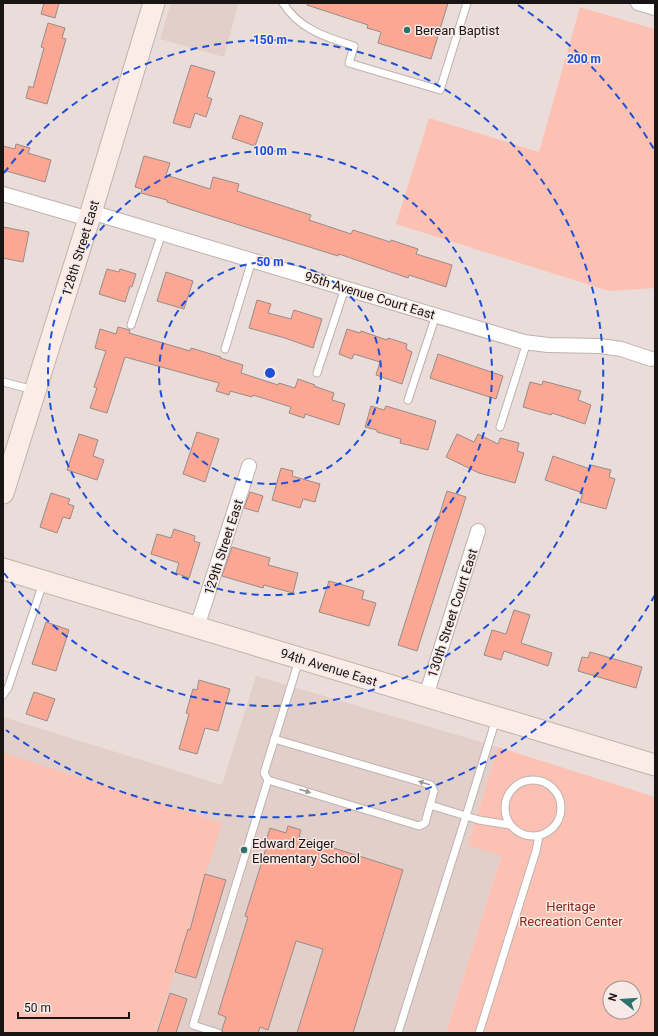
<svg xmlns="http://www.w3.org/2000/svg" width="658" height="1036" viewBox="0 0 658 1036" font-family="Roboto,sans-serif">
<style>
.built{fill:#e3cfca}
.green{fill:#fcc1b3;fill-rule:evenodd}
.building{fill:#fba794;stroke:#978c89}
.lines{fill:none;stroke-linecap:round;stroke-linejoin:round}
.lane-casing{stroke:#beb2af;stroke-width:9}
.street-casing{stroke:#beb2af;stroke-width:16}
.secondary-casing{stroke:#beb2af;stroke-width:23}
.lane{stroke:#fff;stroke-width:7}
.street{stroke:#fff;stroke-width:14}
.secondary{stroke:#fbece8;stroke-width:21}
.oneway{fill:#989695}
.ring{fill:none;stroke:#1d4ed8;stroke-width:2;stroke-dasharray:7 5}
.poi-dot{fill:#2b7269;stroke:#f6e9e6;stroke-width:1.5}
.labels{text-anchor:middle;stroke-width:3;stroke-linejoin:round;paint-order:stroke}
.poi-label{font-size:13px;fill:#191514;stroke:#f6e9e6;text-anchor:start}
.street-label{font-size:13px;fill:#191514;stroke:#f6e9e6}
.park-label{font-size:13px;fill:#8a2a16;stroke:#f6e9e6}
.centre{fill:#1d4ed8;stroke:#f6e9e6;stroke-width:2}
.ring-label{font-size:12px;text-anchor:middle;font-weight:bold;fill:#1d4ed8;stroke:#f6e9e6;stroke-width:3;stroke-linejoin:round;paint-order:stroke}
</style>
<rect width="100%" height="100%" fill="#e9dcd9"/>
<g class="built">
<path d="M171,3h66l1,2 -14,52 -64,-18z"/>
<path d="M256,676l242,71 -30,98 33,10 -55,178h-443v-316l219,68z"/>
</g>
<g class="green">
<path d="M580,7l74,22 1,4v255l-46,3 -213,-67 33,-106 110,34z"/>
<path d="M498,747l157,50v236h-209l55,-177 -33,-11zM610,988h24v24h-24z"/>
<path d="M3,753l219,70 -67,210h-152z"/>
</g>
<g class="building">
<path d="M44,3h15l-4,15 -14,-4z"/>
<path d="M308,3h140l-17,56 -53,-16 3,-11 -14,-4 1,-3 -61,-20z"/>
<path d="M48,23l17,5 -3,10 4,1 -19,65 -21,-6 3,-12 4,2 11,-40 -3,-1z"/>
<path d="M191,65l24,7 -8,25 5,2 -6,18 -11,-4 -5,15 -17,-5z"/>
<path d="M240,115l23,8 -8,23 -23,-8z"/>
<path d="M16,144l14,4 -2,5 23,7 -6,22 -42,-12v-24l12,3z"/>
<path d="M144,156l26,7 -4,12 44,14 3,-12 26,7 -2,7 74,24 -2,5 42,14 2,-4 37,12 1,-2 27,9 -2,5 36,11 -6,22 -37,-12 -1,3 -69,-24 -1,2 -83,-26 -88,-28v-2l-26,-7 1,-4 -7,-2z"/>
<path d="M3,227l26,5 -6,30 -20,-4z"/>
<path d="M107,269l12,3 1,-3 16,5 -4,13 -2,-1 -5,16 -26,-8z"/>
<path d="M166,272l27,9 -9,28 -27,-8z"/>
<path d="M257,300l14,4 -3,9 23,6 3,-9 28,9 -9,29 -28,-10 -36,-10z"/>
<path d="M118,327l12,3 -1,3 61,18 1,-3 30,9 -1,1 23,7 -2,8 37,12 1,-2 16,5 3,-9 17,6 -1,1 20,7 -2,7 13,4 -6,21 -34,-11 -1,4 -15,-5 2,-6 -38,-12 -1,2 -22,-6 -1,4 -13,-4 3,-8 -94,-26 -18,56 -17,-5 7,-20 -3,-1 12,-36 -11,-3 5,-19 16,5z"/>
<path d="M347,329l13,4 1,-2 26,9 1,-2 19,6 -1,5 6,3 -10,32 -26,-9 4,-13 -26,-8 -2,5 -13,-5z"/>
<path d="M438,354l65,22 -7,23 -66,-21z"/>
<path d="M543,381l38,10 -3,9 13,5 -6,19 -33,-11 -1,2 -28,-8 7,-25 12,3z"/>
<path d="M371,406l13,4 2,-4 50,15 -8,29 -28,-7 1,-4 -24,-7v-2l-12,-3z"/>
<path d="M197,432l22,7 -14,43 -22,-8z"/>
<path d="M79,434l19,6 -5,16 11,4 -7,20 -30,-10z"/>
<path d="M457,434l17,8 4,-8 20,10 2,-6 19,5 -2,8 7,2 -9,30 -36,-10 -33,-16z"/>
<path d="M553,456l37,13 1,-4 20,5 -2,7 6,2 -9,30 -26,-7 3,-9 -38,-13z"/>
<path d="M281,468l12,3 -1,5 28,8 -5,18 -12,-3 -3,9 -28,-8z"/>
<path d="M447,491l19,6 -49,154 -19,-6z"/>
<path d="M250,492l13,4 -5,16 -14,-4z"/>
<path d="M51,493l19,6 -2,5 6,2 -4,13 -7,-2 -6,16 -17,-6z"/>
<path d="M174,529l21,7 -1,5 6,2 -11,35 -13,-5 3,-10 -28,-9 6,-20 14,4z"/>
<path d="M232,547l38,11 -2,7 30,8 -5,20 -29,-8 -1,3 -41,-12z"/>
<path d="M329,581l35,10 -2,8 14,4 -7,23 -50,-14z"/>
<path d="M514,610l16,5 -9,28 31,10 -4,13 -44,-15 -3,9 -17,-5 8,-25 14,4z"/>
<path d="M46,622l23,8 -13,41 -24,-7z"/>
<path d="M590,652l52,15 -6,21 -58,-17 4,-14 6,1z"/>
<path d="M199,680l31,9 -12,42 -13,-3 -8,26 -18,-5 10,-35 -3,-1 7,-24 4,1z"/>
<path d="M34,692l21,7 -8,22 -21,-7z"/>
<path d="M288,826l13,4 -2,7 104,33 -50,163h-56l26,-84 -27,-8 -28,89 -8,-3 -2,6h-35l-1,-3 4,-13 -8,-3 30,-97 -3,-1 23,-74 -2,-1 4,-13 16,5z"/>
<path d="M205,874l21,6 -30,98 -21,-6 13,-43 2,1z"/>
<path d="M170,993l17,6 -11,34h-19z"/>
</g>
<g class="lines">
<defs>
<g id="lane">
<path d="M283,3c17,27 43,34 71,43l-5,17 91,27 27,-87"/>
<path d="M131,325l31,-92"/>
<path d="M225,349l27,-89"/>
<path d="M317,373l28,-85"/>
<path d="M3,382l31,8"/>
<path d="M408,400l28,-85"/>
<path d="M500,427l27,-85"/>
<path d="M3,695l5,-7 35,-105"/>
<path d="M496,719l-30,97 13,4 31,5"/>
<circle cx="533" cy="808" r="28"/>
<path d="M268,780l151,46 6,-3 9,-32 -3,-6 -157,-46"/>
<path d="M218,1033l-25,-8 75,-245 -4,-7 35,-113"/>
<path d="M398,1033l68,-217 -36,-11"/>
<path d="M479,1033l57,-182 3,-15"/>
</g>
<g id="street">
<path d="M638,3l17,5"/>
<path d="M3,194l86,25"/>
<path d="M91,212l433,130 24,3 52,1 21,3 30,10"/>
<path d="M197,627l52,-161"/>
<path d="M426,696l52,-165"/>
</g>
<g id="secondary">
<path d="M3,493l86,-274 65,-216"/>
<path d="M3,569l652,196"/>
</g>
</defs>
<use href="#lane" class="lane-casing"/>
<use href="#street" class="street-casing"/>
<use href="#secondary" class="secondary-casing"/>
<use href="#lane" class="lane"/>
<use href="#street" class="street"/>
<use href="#secondary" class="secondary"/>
</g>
<defs><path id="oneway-solid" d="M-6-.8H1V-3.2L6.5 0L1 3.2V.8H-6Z"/></defs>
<g class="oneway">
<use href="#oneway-solid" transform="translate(424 783) rotate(-162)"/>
<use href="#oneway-solid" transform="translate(305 791) rotate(17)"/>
</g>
<g class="ring">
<circle cx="270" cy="373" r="111"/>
<circle cx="270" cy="373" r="222"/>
<path d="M4 173A333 333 0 1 1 4 573"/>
<path d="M655 595A444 444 0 0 1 6 730M518 5A444 444 0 0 1 655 151"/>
</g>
<g class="poi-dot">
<circle cx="407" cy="30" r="4"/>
<circle cx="244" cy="850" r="4"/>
</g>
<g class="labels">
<g class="poi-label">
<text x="415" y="35">Berean Baptist</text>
<text x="252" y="848">Edward Zeiger<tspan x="252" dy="15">Elementary School</tspan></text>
</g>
<g class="street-label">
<text transform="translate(80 248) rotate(-73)" y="5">128th Street East</text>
<text transform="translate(370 295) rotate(17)" y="5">95th Avenue Court East</text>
<text transform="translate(223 547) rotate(-72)" y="5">129th Street East</text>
<text transform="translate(452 613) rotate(-72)" y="5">130th Street Court East</text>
<text transform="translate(329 667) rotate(17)" y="5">94th Avenue East</text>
</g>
<g class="park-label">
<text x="571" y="911">Heritage<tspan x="571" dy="15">Recreation Center</tspan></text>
</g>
</g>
<circle cx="270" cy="373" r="6" class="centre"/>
<g class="ring-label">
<text x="270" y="44">150 m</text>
<text x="584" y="63">200 m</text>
<text x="270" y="155">100 m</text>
<text x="270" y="266">50 m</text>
</g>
<rect width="658" height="1036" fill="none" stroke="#191514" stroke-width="8"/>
<g transform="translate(622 1000) rotate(287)"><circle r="19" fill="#f6e9e6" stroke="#9e9492"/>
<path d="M0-3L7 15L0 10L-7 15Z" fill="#2b7269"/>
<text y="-6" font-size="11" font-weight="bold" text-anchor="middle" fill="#191514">N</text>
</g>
<path d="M18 1012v6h111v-6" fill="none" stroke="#191514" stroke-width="2"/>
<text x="24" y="1012" font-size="12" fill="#191514" stroke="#f6e9e6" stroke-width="3" paint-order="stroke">50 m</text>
</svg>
